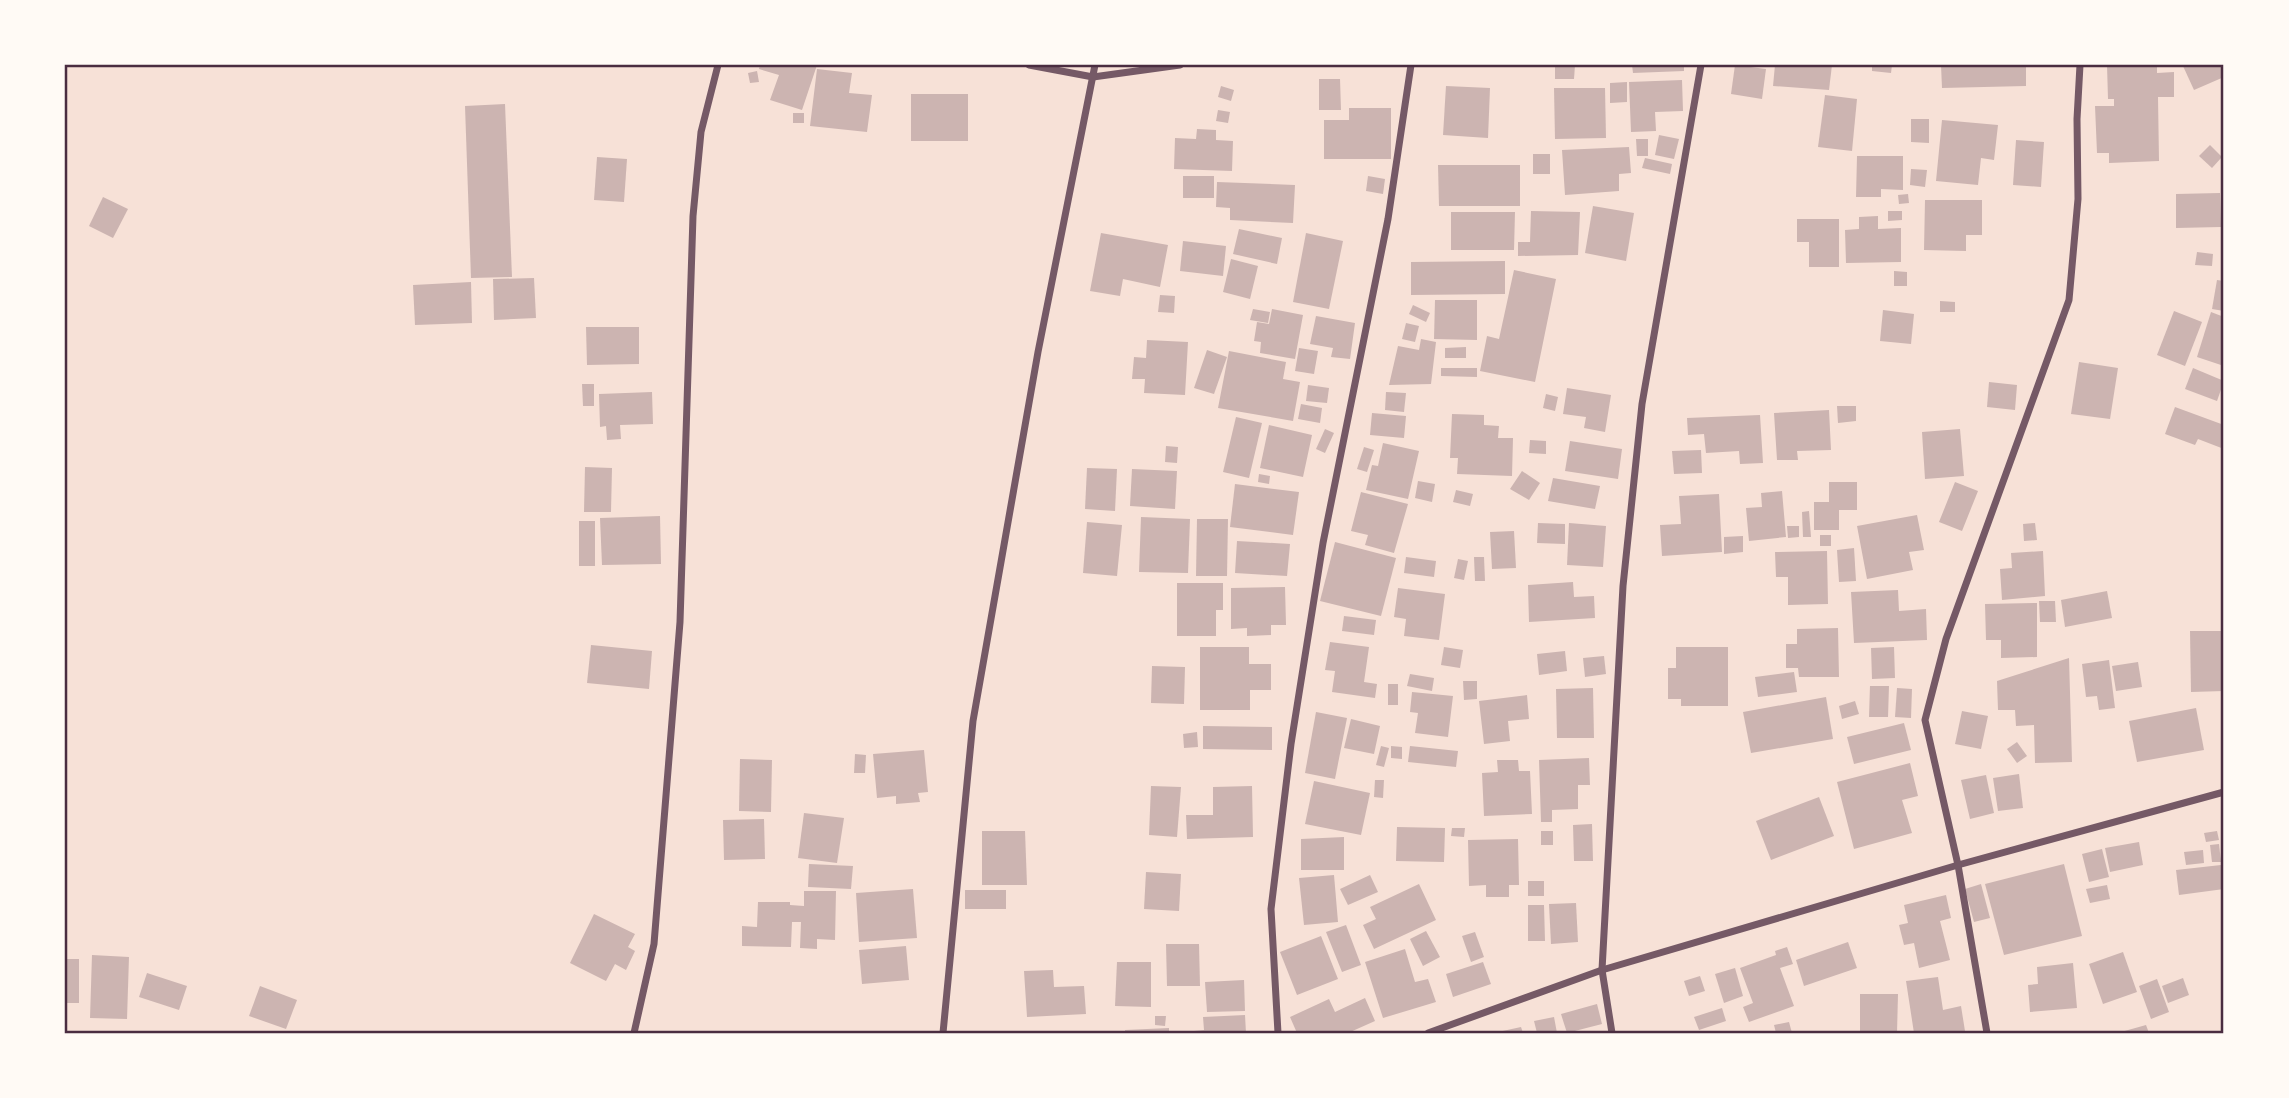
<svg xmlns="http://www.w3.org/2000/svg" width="2289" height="1098" viewBox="0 0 2289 1098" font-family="Overpass,sans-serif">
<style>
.building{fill:#ccb4b1}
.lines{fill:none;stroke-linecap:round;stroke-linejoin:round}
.minor{stroke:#755966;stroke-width:7}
.neatline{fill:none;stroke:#4a2c40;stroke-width:2.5}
</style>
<rect width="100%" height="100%" fill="#f7e1d7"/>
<g class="building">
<path d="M760,65h57l-15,45 -32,-10 9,-25 -20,-6z"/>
<path d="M1555,65h20l-1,14h-19z"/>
<path d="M1632,65h52v6l-51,2z"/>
<path d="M1735,65l31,4 -4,30 -31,-5z"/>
<path d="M1775,65h57l-3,25 -56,-4z"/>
<path d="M1872,65h20l-1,8 -19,-2z"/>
<path d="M1941,65h85v21l-84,2z"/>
<path d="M2107,65h50v8l17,-1v25h-16l1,64 -50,2v-10h-12l-2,-47h19v-7h-6z"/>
<path d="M2186,65h38v12l-30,13 -11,-24z"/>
<path d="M817,69l35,4 -3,20 23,2 -5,37 -57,-6z"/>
<path d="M757,71l2,11 -9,1 -2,-10z"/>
<path d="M1319,79h21l1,31h-22z"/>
<path d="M1682,80l1,31 -28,1 1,19 -25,1 -2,-50z"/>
<path d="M1627,82v20l-17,1v-20z"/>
<path d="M1221,86l13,4 -3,11 -13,-4z"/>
<path d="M1446,86l44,2 -2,50 -45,-3z"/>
<path d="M1554,88h51l1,50 -51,1z"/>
<rect x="911" y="94" width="57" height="47"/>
<path d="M1825,95l32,4 -5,52 -34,-4z"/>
<path d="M505,104l7,173 -41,1 -6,-172z"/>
<path d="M1349,108h42v51h-67v-39h25z"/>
<path d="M1218,110l12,2 -2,11 -12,-2z"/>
<rect x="793" y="113" width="11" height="10"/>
<path d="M1911,119h18v24l-18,-1z"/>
<path d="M1942,120l56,5 -4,35 -13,-2 -3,27 -42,-4z"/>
<path d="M1197,129l19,1v10l17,1 -1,30 -58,-2 1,-31 21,1z"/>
<path d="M1659,135l20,4 -5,20 -19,-4z"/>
<path d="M1636,139h12v17h-11z"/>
<path d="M2016,140l28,2 -3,45 -28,-2z"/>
<path d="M2210,145l12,12 -10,11 -13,-12z"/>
<path d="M1629,147l2,26 -12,1v17l-54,4 -3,-45z"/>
<rect x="1533" y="154" width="17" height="20"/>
<path d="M1857,156h46v34l-22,-1v8h-25z"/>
<path d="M597,157l30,2 -3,43 -30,-2z"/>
<path d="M1645,158l27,6 -2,10 -28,-6z"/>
<path d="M1438,165h82v41h-81z"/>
<path d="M1911,169l16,1 -2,17 -15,-2z"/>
<rect x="1183" y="176" width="31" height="22"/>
<path d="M1368,176l17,3 -2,15 -17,-3z"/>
<path d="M1217,182l78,3 -2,38 -63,-3v-12l-14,-1z"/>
<path d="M2220,193l1,34 -45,1v-34z"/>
<path d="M1908,194l1,9 -10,1 -1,-9z"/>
<path d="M103,197l25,12 -15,29 -24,-12z"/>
<path d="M1925,200h57v35h-16v16l-42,-1z"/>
<path d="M1593,206l41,7 -8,48 -41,-8z"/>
<path d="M1531,211l49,1 -2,43 -60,1v-14h12z"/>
<path d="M1888,211h14v9l-14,1z"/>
<path d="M1451,212h64l-1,38h-63z"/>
<path d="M1878,216v13l23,-1v34l-55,1 -1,-33 14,-1v-12z"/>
<path d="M1797,219h42v48h-30v-25h-12z"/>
<path d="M1239,229l43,9 -5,26 -44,-10z"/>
<path d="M1101,233l67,12 -8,42 -37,-8 -3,17 -30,-5z"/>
<path d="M1306,233l37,8 -14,68 -36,-7z"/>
<path d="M1183,241l43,5 -3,30 -43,-5z"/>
<path d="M2197,252l16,2 -1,12 -17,-1z"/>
<path d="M1231,259l27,7 -8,33 -27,-7z"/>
<path d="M1505,261v33l-94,1v-33z"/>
<path d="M1514,270l42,9 -21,103 -55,-11 7,-35 12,3z"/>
<path d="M1894,271l13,1v14h-13z"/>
<path d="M534,278l2,40 -42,2 -1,-41z"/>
<path d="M2217,280l7,1v30l-12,-2z"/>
<path d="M471,282l1,41 -57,2 -2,-40z"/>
<path d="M1160,295l15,1 -1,17 -16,-1z"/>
<path d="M1435,300h42v40l-43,-1z"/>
<path d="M1940,301l15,1v10h-15z"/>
<path d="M1413,305l17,8 -4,9 -17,-8z"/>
<path d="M1253,309l17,3 -2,11 -18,-3z"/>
<path d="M1272,309l31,6 -8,44 -35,-6 1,-11 -7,-1 3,-19 12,2z"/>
<path d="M1883,310l31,4 -3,30 -31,-3z"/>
<path d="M2174,311l28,11 -17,44 -28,-11z"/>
<path d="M2211,312l13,5v49l-27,-9z"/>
<path d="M1316,316l39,7 -5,36 -19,-2 2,-9 -23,-4z"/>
<path d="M1406,323l13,3 -4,16 -13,-3z"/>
<path d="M586,327h53v37l-52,1z"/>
<path d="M1421,339l15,3 -5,42 -42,1 9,-39 21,4z"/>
<path d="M1147,340l41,2 -3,53 -41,-2 1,-14h-13l2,-22 12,1z"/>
<path d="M1466,347v11h-21v-10z"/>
<path d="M1299,348l19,3 -4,23 -19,-3z"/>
<path d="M1207,350l20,7 -13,37 -20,-6z"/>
<path d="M1229,351l57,11 -3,17 17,3 -7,39 -75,-13z"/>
<path d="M2079,362l39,6 -8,51 -39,-5z"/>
<path d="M1441,368h36v9l-36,-1z"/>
<path d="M2193,368l31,13 -7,20 -32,-12z"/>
<path d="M1989,382l28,3 -2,25 -28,-3z"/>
<path d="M582,384h12v22h-11z"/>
<path d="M1308,385l21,3 -2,15 -21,-2z"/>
<path d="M1567,388l44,7 -6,37 -21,-4 2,-11 -23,-3z"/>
<path d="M652,392l1,32 -33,1 1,14 -14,1 -1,-14 -6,1 -1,-33z"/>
<path d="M1386,392l20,1 -2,19 -19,-2z"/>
<path d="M1546,394l12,3 -3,14 -12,-3z"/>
<path d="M1301,404l21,4 -2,15 -22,-4z"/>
<path d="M1837,406h19v15l-18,2z"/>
<path d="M2175,407l49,18v24l-26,-10 -3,6 -30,-11z"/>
<path d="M1829,410l2,40 -34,1 1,9h-21l-3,-47z"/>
<path d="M1372,413l34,3 -2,22 -34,-3z"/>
<path d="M1452,414l32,1v10l15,1 -1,12h15l-1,38 -55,-2 1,-16h-8z"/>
<path d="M1760,415l3,48 -23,1 -1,-13 -33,2 -2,-19 -16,1 -1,-17z"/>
<path d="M1236,417l26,6 -13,55 -26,-6z"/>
<path d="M1269,425l43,10 -9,42 -43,-9z"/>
<path d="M1325,429l9,4 -9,20 -9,-4z"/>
<path d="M1960,429l4,47 -39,3 -3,-47z"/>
<path d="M1530,440l16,1v13l-17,-1z"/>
<path d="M1570,441l52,8 -4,30 -53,-8z"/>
<path d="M1383,443l36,8 -11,48 -42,-9 6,-25 6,1z"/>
<path d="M1166,446l12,1 -1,16 -12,-1z"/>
<path d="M1364,447l10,3 -7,22 -10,-3z"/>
<path d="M1701,450l1,23 -28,1 -2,-23z"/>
<path d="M585,467l27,1 -1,44h-27z"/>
<path d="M1087,468l30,1 -2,42 -30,-2z"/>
<path d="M1132,469l45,2 -2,38 -45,-3z"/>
<path d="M1522,471l18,12 -11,17 -19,-11z"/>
<path d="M1259,474l11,2 -1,8 -11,-2z"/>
<path d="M1553,478l47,8 -5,23 -47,-8z"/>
<path d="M1418,481l17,3 -3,18 -17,-4z"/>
<path d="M1829,482h28v28h-18v20h-25v-28h15z"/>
<path d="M1955,482l23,9 -16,40 -23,-9z"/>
<path d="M1235,484l64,8 -6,43 -63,-8z"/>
<path d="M1456,490l17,4 -3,12 -17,-4z"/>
<path d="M1782,491l4,46 -37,4 -3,-33 16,-1 -1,-14z"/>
<path d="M1361,492l47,12 -14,49 -29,-8 3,-10 -17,-4z"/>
<path d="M1719,494l3,58 -60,4 -2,-31 21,-1 -2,-28z"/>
<path d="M1809,511l2,26h-8l-1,-25z"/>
<path d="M1917,515l7,35 -15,2 4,18 -46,9 -10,-53z"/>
<path d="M660,516l1,48 -59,1 -2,-47z"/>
<path d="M1141,517l49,2 -2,54 -49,-1z"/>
<path d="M1197,519h31l-1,57h-31z"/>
<rect x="579" y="521" width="16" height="45"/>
<path d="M1087,522l35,3 -5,51 -34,-3z"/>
<path d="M1538,523l27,1v20l-28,-1z"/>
<path d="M1569,523l37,3 -3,41 -36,-2z"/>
<path d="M2035,523l2,17 -13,1 -1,-17z"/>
<path d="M1787,526h12v11l-11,1z"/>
<path d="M1514,531l2,37 -24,1 -2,-37z"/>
<rect x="1820" y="535" width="11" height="11"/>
<path d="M1743,536v16l-19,2v-17z"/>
<path d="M1237,541l53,3 -3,32 -52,-3z"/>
<path d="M1335,542l61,16 -15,58 -61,-15z"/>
<path d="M1854,548l2,33 -17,1 -2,-32z"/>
<path d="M1827,551l1,53 -40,1v-28h-12l-1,-25z"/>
<path d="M2043,551l2,45 -43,4 -2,-31 12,-1 -1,-15z"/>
<path d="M1406,557l30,4 -2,16 -30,-4z"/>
<path d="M1474,557h10l1,24h-10z"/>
<path d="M1458,559l10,2 -4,19 -10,-2z"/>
<path d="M1573,582l1,15 20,-1 1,22 -66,4 -1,-37z"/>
<path d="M1177,583h46v27h-7v26h-39z"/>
<path d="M1285,587l1,38h-15v10l-24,1v-8l-16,1v-41z"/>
<path d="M1398,588l47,6 -6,46 -35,-4 2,-17 -12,-2z"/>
<path d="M1898,590l1,21 27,-2 1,31 -73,3 -3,-51z"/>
<path d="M2107,591l5,27 -47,9 -4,-27z"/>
<path d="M2039,601h16l1,21h-16z"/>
<path d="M2037,603v54l-36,1v-18h-15l-1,-36z"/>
<path d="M1344,616l32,4 -2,15 -32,-4z"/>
<path d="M1838,628l1,49h-40l-1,-9h-12v-24h11v-15z"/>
<path d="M2190,631h34v60l-33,1z"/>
<path d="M1330,642l39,5 -5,35 13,2 -2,14 -43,-6 3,-21 -10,-1z"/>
<path d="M591,645l61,6 -3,38 -62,-6z"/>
<path d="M1200,647h49v17h22v26h-21v20h-50z"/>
<path d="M1444,647l19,3 -3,18 -19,-3z"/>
<path d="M1676,647h52v59h-47v-7h-13v-31h8z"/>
<path d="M1894,647l1,31 -23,1 -1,-31z"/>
<path d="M1565,651l2,20 -28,4 -2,-21z"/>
<path d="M1604,656l2,18 -21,3 -2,-19z"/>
<path d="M2069,658l3,104 -37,1 -1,-38 -18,1 -1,-16h-17l-1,-29z"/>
<path d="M2109,660l6,48 -16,2 -2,-14 -11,1 -4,-33z"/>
<path d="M2138,662l4,25 -26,4 -4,-25z"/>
<path d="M1152,666l33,1 -1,37 -33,-1z"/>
<path d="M1794,672l3,20 -39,5 -3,-20z"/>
<path d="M1410,674l24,4 -2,13 -25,-5z"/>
<path d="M1463,681h14v18l-13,1z"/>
<rect x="1388" y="684" width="10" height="21"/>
<path d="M1870,686h19l-1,31h-19z"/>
<path d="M1593,688l1,50h-37l-1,-49z"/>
<path d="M1897,688l15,1 -1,29 -16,-1z"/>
<path d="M1412,692l41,4 -5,41 -33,-4 3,-20 -8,-1z"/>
<path d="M1527,695l2,24 -21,2 2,20 -26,3 -5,-43z"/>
<path d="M1826,697l7,42 -82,14 -8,-41z"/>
<path d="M1855,701l4,13 -17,5 -3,-13z"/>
<path d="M2196,708l8,42 -67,12 -8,-41z"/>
<path d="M1962,711l26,5 -7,33 -26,-5z"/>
<path d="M1316,712l31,6 -12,61 -30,-6z"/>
<path d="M1351,719l29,7 -6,28 -30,-6z"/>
<path d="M1904,723l7,27 -57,14 -7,-27z"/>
<path d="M1203,726l69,1v23l-69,-1z"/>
<path d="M1197,732l1,15 -14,1 -1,-14z"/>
<path d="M2017,742l10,14 -10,7 -10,-14z"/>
<path d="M1381,746l8,2 -5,19 -8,-2z"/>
<path d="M1391,746l11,1v12l-11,-1z"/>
<path d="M1410,746l48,5 -2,16 -48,-5z"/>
<path d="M924,750l4,42 -10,1 2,9 -24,2v-8l-19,2 -4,-44z"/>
<path d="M855,754l11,1 -1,18h-11z"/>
<path d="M1589,758l1,27h-12v24l-26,1v12h-11l-2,-62z"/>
<path d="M740,759l32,1 -1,52 -32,-1z"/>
<path d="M1497,760h21l1,11h11l2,43 -48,2 -2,-43 16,-1z"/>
<path d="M1910,763l8,33 -16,4 10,33 -58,16 -17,-67z"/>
<path d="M2019,774l4,34 -25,3 -5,-33z"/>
<path d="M1986,775l8,38 -24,6 -9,-39z"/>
<path d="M1375,780h9l-1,18 -9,-1z"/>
<path d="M1314,781l56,12 -9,42 -56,-11z"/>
<path d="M1151,786l30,1 -4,50 -28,-2z"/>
<path d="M1252,786l1,51 -66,2 -1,-24h27v-28z"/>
<path d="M1819,797l15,39 -63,24 -15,-39z"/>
<path d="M804,813l40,5 -7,45 -39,-5z"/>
<path d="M764,819l1,40 -41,1 -1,-40z"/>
<path d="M1592,824l1,37h-19l-1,-36z"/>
<path d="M1397,827l48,1 -1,34 -48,-1z"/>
<path d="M1452,828h13l-1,9 -13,-1z"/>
<path d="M982,831h43l2,54h-45z"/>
<rect x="1541" y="831" width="12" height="14"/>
<path d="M2217,831l2,9 -13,2 -2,-9z"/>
<path d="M1344,837v33h-43v-31z"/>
<path d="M1518,839l1,46h-10v12h-23v-12l-17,1 -1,-46z"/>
<path d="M2139,842l4,23 -33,7 -5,-24z"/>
<path d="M2219,844l2,18h-9l-2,-17z"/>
<path d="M2102,849l7,28 -20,5 -7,-28z"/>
<path d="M2203,850l1,13 -18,2 -2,-13z"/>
<path d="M809,864l44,2 -2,23 -43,-2z"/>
<path d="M2064,864l18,72 -78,19 -19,-71z"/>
<path d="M2221,865l3,24 -45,6 -3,-25z"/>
<path d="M1146,872l35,2 -2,37 -35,-2z"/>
<path d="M1334,875l4,47 -34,3 -5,-47z"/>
<path d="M1370,875l8,17 -30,13 -8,-16z"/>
<rect x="1528" y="881" width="16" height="15"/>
<path d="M1419,884l17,36 -62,29 -11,-24 13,-6 -6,-12z"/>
<path d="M1981,884l9,34 -16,4 -9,-33z"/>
<path d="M2107,885l3,14 -20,4 -4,-14z"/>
<path d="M913,889l4,49 -58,4 -3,-49z"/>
<rect x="965" y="890" width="41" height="19"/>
<path d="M804,891h32l-1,49 -18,-1v10l-17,-1 1,-26h-9l-1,25 -49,-1v-20l15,1 1,-25h32v3l14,1z"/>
<path d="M1946,895l5,23 -11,3 10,39 -31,8 -5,-25 -10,2 -5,-20 9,-2 -4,-18z"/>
<path d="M1576,903l2,39 -27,2 -2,-40z"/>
<path d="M1528,905h16l1,36h-17z"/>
<path d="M594,914l41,20 -7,13 7,4 -9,19 -11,-6 -9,17 -36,-18z"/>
<path d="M1346,925l15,40 -19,7 -16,-40z"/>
<path d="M1426,931l14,26 -17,9 -13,-27z"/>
<path d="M1475,932l9,25 -13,5 -9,-26z"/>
<path d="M1321,936l17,43 -41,16 -17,-43z"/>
<path d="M1848,942l9,26 -53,18 -8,-26z"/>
<path d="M1166,944h33l1,42h-33z"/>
<path d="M906,946l3,34 -47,4 -3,-34z"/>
<path d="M1787,947l6,17 -13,4 14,38 -45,16 -6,-15 10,-4 -13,-35 36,-13 -1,-4z"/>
<path d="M1405,949l10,33 13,-3 8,23 -53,16 -18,-56z"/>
<path d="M2123,952l14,40 -34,12 -14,-40z"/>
<path d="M92,955l37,2 -2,62 -37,-1z"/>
<rect x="65" y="959" width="14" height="44"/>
<path d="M1117,962h34v45l-36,-1z"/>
<path d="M1483,962l8,22 -38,13 -7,-23z"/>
<path d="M2073,963l4,45 -47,4 -2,-27 10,-1 -1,-17z"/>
<path d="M1735,968l8,28 -19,7 -9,-29z"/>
<path d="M1053,970l1,17 30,-1 2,28 -59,3 -3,-46z"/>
<path d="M147,973l40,13 -8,24 -40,-13z"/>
<path d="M1700,976l5,15 -16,5 -5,-15z"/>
<path d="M1938,977l5,33 18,-4 4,25 -51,2 -8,-52z"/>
<path d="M2183,978l6,17 -21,8 -6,-17z"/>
<path d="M2157,979l12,33 -18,7 -12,-33z"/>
<path d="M1244,980l1,31 -38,1 -2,-30z"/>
<path d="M260,986l37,14 -11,29 -37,-13z"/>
<path d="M1860,994h38l-1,39h-37z"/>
<path d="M1365,998l10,23 -27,12h-51l-7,-16 39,-18 6,13z"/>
<path d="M1597,1004l5,20 -35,9 -6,-19z"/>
<path d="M1722,1008l4,13 -27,9 -5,-13z"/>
<path d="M1245,1015l1,18h-52v-2l10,-1 -1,-13z"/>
<path d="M1155,1016h11l-1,10 -10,-1z"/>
<path d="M1554,1017l3,16h-20l-3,-12z"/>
<path d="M1789,1022l3,11h-16l-2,-8z"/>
<path d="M2146,1025l3,8h-28v-1z"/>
<path d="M1521,1027l2,6h-25v-1z"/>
<path d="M1169,1028v5h-44v-3z"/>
</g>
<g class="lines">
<g class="minor">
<path d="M1029,65l64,12 87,-12"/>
<path d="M634,1033l20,-89 26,-322 13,-406 8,-84 17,-67"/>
<path d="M943,1033l30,-312 65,-369 57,-287"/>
<path d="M1278,1033l-7,-124 20,-165 32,-201 65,-324 23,-154"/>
<path d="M1428,1033l174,-63 356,-105 266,-73"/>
<path d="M1612,1033l-10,-63 21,-384 19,-182 59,-339"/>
<path d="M1987,1033l-29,-168 -33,-145 21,-81 123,-339 9,-101 -1,-80 3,-54"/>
</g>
</g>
<rect width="2289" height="1098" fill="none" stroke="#fffaf5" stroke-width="133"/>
<rect x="66" y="66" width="2156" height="966" class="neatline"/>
</svg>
